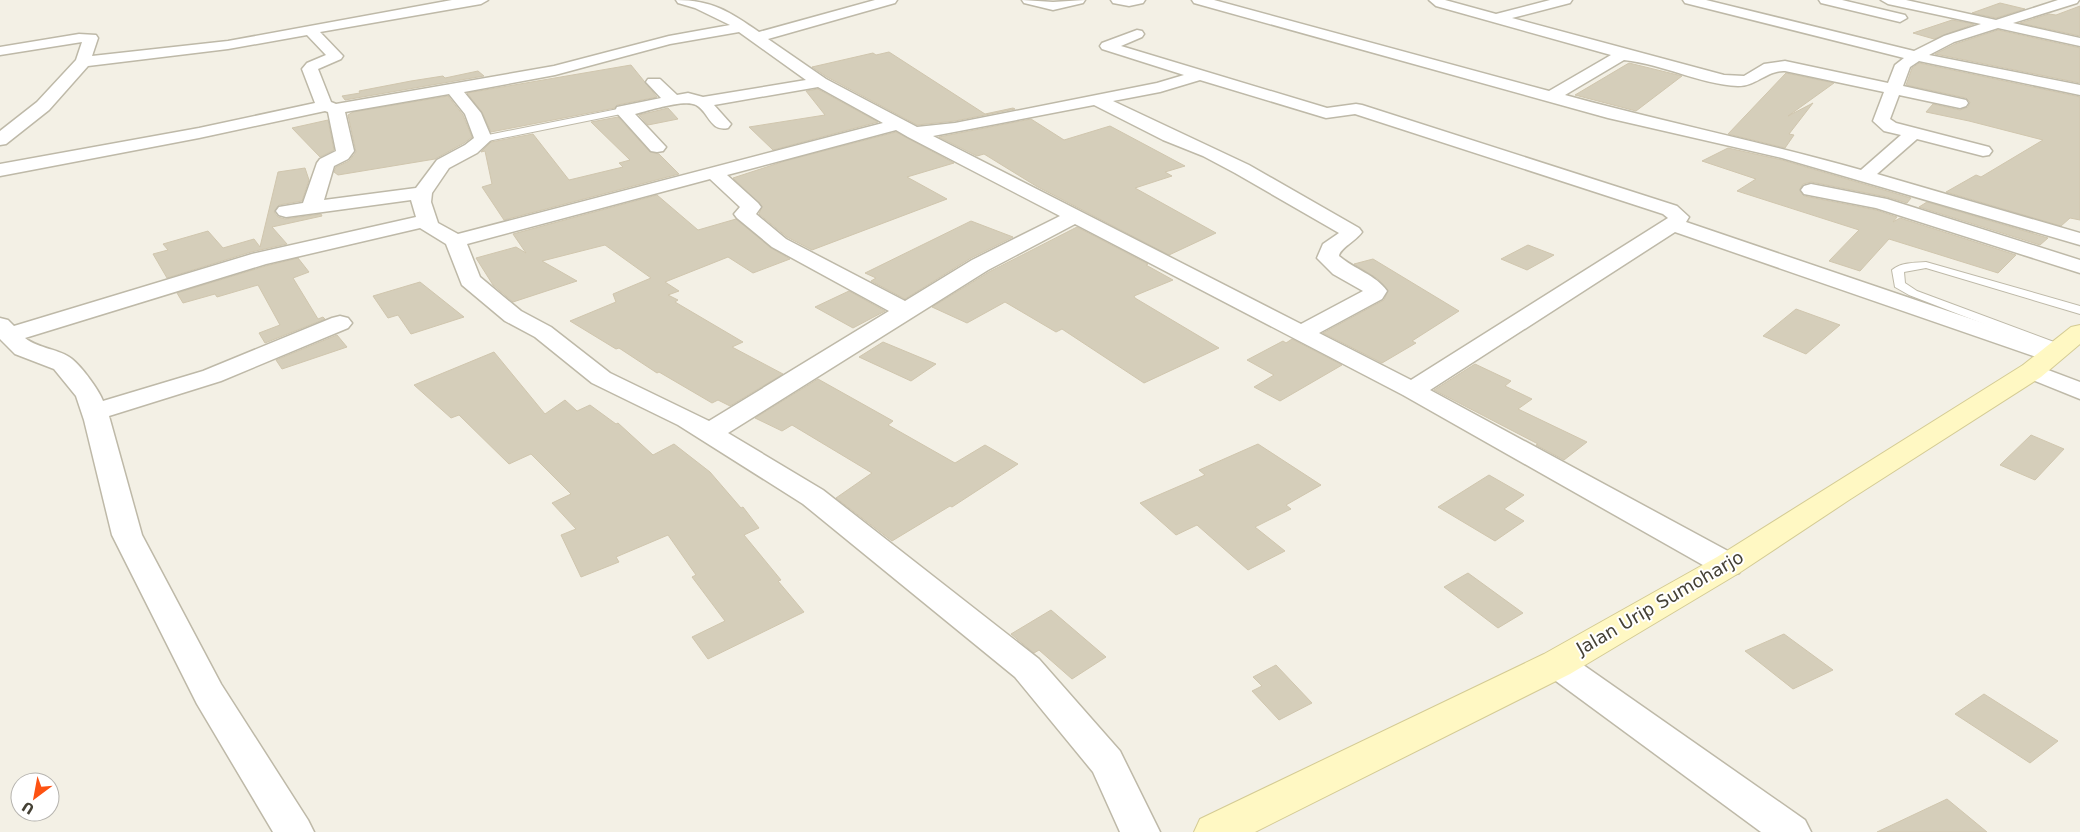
<svg xmlns="http://www.w3.org/2000/svg" width="2080" height="832" viewBox="0 0 2080 832" font-family="'DejaVu Sans',sans-serif">
<style>
.building{fill:#d5ceba;stroke:#d0c6ae}
.lines{fill:none;stroke-linecap:round;stroke-linejoin:round}
.service-casing{stroke:#beb9a8;stroke-width:2}
.minor-casing{stroke:#beb9a8;stroke-width:3}
.secondary-casing{stroke:#d4cb94;stroke-width:2}
.service{fill:#fff;fill-rule:evenodd}
.minor{fill:#fff;fill-rule:evenodd}
.secondary{fill:#fff8c3;fill-rule:evenodd}
.labels{text-anchor:middle;stroke-width:4;stroke-linejoin:round;paint-order:stroke}
.near-street-label{font-size:18px;fill:#454135;stroke:#fff}
</style>
<rect width="100%" height="100%" fill="#f3f0e5"/>
<g class="building">
<path d="M2000,3l25,6 -29,9 -24,-5z"/>
<path d="M2080,6v30l-60,-13 29,-9 7,1z"/>
<path d="M1952,20l22,4 -40,15 -21,-6z"/>
<path d="M1998,30l82,18v35l-145,-29 20,-10z"/>
<path d="M889,52l96,62 28,-6 2,1 -60,12 -38,4 -90,-48 -15,-10 61,-14 3,2z"/>
<path d="M1629,63l53,13 -46,35 -61,-16z"/>
<path d="M1919,63l161,34v123l-10,-2 -9,8 -115,-34 30,-17 5,2 62,-37 -74,-19 -43,-9 7,-8 27,6 8,-3 2,-5 -4,-4 -60,-13 6,-17z"/>
<path d="M631,65l26,32 -40,8 -2,3 -124,24 -9,-20 -15,-19z"/>
<path d="M478,71l6,5 -139,24 -3,-4 18,-3 -1,-2 52,-10 32,-5 2,2z"/>
<path d="M1786,73l48,10 -46,33 25,-13 -24,31 5,1 -9,13 -57,-14z"/>
<path d="M818,89l60,33 -105,28 -24,-23 76,-12 -19,-24z"/>
<path d="M448,96l15,19 9,22 -8,6 -29,16 -97,16 -4,-3 2,-5 13,-6 7,-9 -8,-37 5,-3z"/>
<path d="M668,108l10,11 -30,6 -9,-10z"/>
<path d="M618,117l32,35 9,2 20,20 -175,46 -22,-33 10,-3 -7,-33 -4,1 10,-10 42,-8 36,46 54,-13 -4,-4 11,-3 -39,-38z"/>
<path d="M1031,119l33,21 46,-14 75,40 -20,6 7,4 -37,12 81,45 -47,22 -133,-69 -52,-32 -7,2 -38,-19z"/>
<path d="M328,120l6,30 -14,7 -28,-29z"/>
<path d="M896,132l58,31 -47,14 40,22 -135,51 -25,-13 -28,-23 3,-8 -29,-28 52,-17z"/>
<path d="M1728,148l54,12 129,38 -4,5 -20,-6 -76,-15 -8,2 -3,5 4,7 72,14 21,7 -4,5 7,-4 116,37 -18,18 -109,-34 -29,32 -31,-10 30,-31 -122,-39 19,-12 -54,-18z"/>
<path d="M305,168l4,12 -7,21 -23,4 -5,7 4,5 7,2 36,-5 1,2 -50,11 15,17 -36,8 -84,26 -14,-24 15,-4 -5,-6 45,-13 15,17 31,-9 6,8 18,-75z"/>
<path d="M657,195l41,35 38,-11 35,29 19,11 -37,14 -25,-16 -63,25 14,9 -11,4 10,5 -3,2 68,40 -11,5 51,27 -53,32 -12,-6 -6,3 -53,-31 -2,1 -38,-25 -3,1 -46,-28 46,-19 -3,-8 38,-16 -46,-33 -63,16 35,20 -64,21 -20,-17 -17,-27 40,-11 10,6 -13,-19z"/>
<path d="M1927,202l121,36 -8,7 -121,-38z"/>
<path d="M971,221l42,16 -42,21 -66,41 -34,-18 5,-3 -11,-5z"/>
<path d="M1077,227l71,37 -2,1 27,15 -39,16 1,2 84,50 -75,35 -82,-54 -6,3 -51,-30 -38,21 -35,-16 57,-35z"/>
<path d="M1528,245l26,10 -27,15 -26,-11z"/>
<path d="M298,258l11,14 -16,6 25,41 5,-2 2,2 -60,24 -6,-10 21,-8 -22,-40 -41,12 -2,-3 -32,9 -6,-10 89,-27z"/>
<path d="M1373,259l86,52 -47,30 4,2 -34,20 -59,-30 61,-33 4,-10 -10,-11 -24,-15z"/>
<path d="M420,282l44,35 -53,17 -13,-19 -10,3 -15,-22z"/>
<path d="M849,291l36,20 -32,17 -38,-21z"/>
<path d="M1796,309l44,16 -34,29 -43,-18z"/>
<path d="M337,335l10,12 -65,22 -6,-9z"/>
<path d="M1292,339l50,26 -62,36 -26,-14 20,-12 -27,-15 36,-19 3,2z"/>
<path d="M883,342l53,22 -25,17 -52,-24z"/>
<path d="M494,352l51,62 20,-14 12,11 13,-6 26,19 2,-1 35,32 21,-11 36,28 31,36 2,-1 16,21 -15,7 37,45 -3,1 26,31 -96,47 -16,-22 33,-16 -33,-44 4,-2 -28,-40 -52,22 3,5 -38,15 -20,-42 15,-6 -24,-26 19,-9 -40,-40 -22,10 -50,-49 -8,3 -37,-33z"/>
<path d="M1475,364l36,17 -6,5 27,13 -14,10 69,33 -23,18 -28,-15 2,-1 -104,-54z"/>
<path d="M818,379l75,42 -5,4 67,38 30,-18 33,19 -66,43 -2,-1 -58,35 -56,-43 36,-25 -80,-48 -10,6 -27,-13z"/>
<path d="M2031,435l33,14 -29,31 -35,-15z"/>
<path d="M1258,444l63,41 -35,20 5,4 -36,18 30,24 -37,19 -51,-45 -21,10 -36,-32 65,-28 -6,-5z"/>
<path d="M1489,475l35,20 -20,14 20,12 -29,20 -57,-34z"/>
<path d="M1468,573l55,40 -25,15 -54,-41z"/>
<path d="M1051,610l55,47 -34,22 -33,-29 -5,3 -23,-19z"/>
<path d="M1784,634l49,36 -40,19 -48,-38z"/>
<path d="M1276,665l36,38 -33,17 -27,-29 10,-5 -9,-9z"/>
<path d="M1984,694l74,47 -28,22 -75,-49z"/>
<path d="M1947,799l40,33h-110z"/>
</g>
<g class="lines">
<defs>
<g id="service">
<path d="M623,108l4,3 -1,2 -143,29 -5,-3 5,-3z"/>
<path d="M1926,262l154,44v8l-154,-46 -22,4 1,11 12,8 145,54 2,3 -2,3h-8l-145,-56 -14,-8 -3,-17c9,-8 23,-7 34,-8z"/>
</g>
<g id="minor">
<path d="M452,0h36l-7,4 -161,28 23,24 -2,3 -23,10 13,33 5,2 218,-38 115,-30 61,-11 -35,-17 -17,-5 -2,-3c36,0 54,12 83,32l116,-32h22l-2,3 -127,36 58,40 91,48 38,-4 202,-40 27,-8 -82,-26 -2,-3 2,-3 35,-13 5,1 2,3 -2,3 -21,9 206,62 29,-4 6,1 315,101 12,11 -3,5 374,127 3,5 -3,5 -9,2 -9,-2 -367,-127 -245,158 309,167 4,8 -4,8 -11,3 -11,-3 -314,-178 -328,-171 -87,46 -260,163 95,57 216,169 81,92 40,81h-40l-27,-60 -78,-95 -212,-173 -125,-79 -86,-42 -57,-46 -30,-16 -43,-36 -16,-41 -26,-16 -154,36 -241,74c14,11 35,11 47,21 10,8 27,31 31,42l100,-30 129,-53 8,-2 8,2 4,5 -4,5 -127,53 -112,35 33,119 79,149 87,136 6,12h-41l-76,-128 -85,-169 -28,-115 -8,-24 -22,-27 -39,-15 -15,-15v-21l8,2 6,6 238,-72 164,-37 -5,-17 -125,17 -7,-2 -3,-4 3,-4 24,-4 14,-40 3,-4 16,-8 -8,-39 -3,-1 -126,27 -199,38v-12l199,-36 116,-25 -13,-34 5,-6 19,-8 -19,-20 -79,14 -140,17 -39,44 -43,34 -6,1v-14l37,-29 39,-42 6,-18 -82,13v-8l79,-13 17,1 2,3 -6,18 136,-15zM739,32l67,48 -103,17 -15,-4 -11,2 -17,-16h-12l-2,3 15,16 -44,9 -2,4 36,40 6,1 6,-1 3,-4 -31,-33c13,-3 49,-15 61,-9 13,7 14,27 32,23l3,-4 -17,-19 104,-18 65,36 -425,111 -20,-11 -7,-21 1,-9 17,-25 28,-15 15,-14 -11,-26 -17,-21 91,-17 115,-31zM1200,80l126,38 29,-4 308,100 5,4 -257,162 -92,-47 63,-34 5,-8c-11,-16 -33,-22 -48,-35 1,-8 17,-15 23,-24l-3,-4 -110,-63 -136,-64 47,-9zM449,94l16,20 9,24 -9,7 -28,15 -21,28 -92,12 10,-34 14,-7 6,-8 -9,-39zM1094,105l69,35 40,16 32,17 104,60 -16,11 -6,14 16,16 30,17 -62,33 -368,-188zM896,130l12,7 152,79 -88,44 -67,41 -119,-62 -30,-25 5,-7 -3,-4 -31,-28zM710,179l30,28 -6,7 3,4 35,29 117,64 -180,110 -99,-48 -59,-46 -30,-16 -41,-34 -13,-33z"/>
<path d="M1022,0l31,2 32,-2 -2,3 -30,7 -29,-7z"/>
<path d="M1111,0h34l-2,3 -14,3 -16,-3z"/>
<path d="M1192,0h22l335,91 62,-36 -175,-49 -7,-6h16l51,14 54,-14h22l-2,3 -58,15 212,57 20,1 20,-12 21,-3 103,22 7,-18 9,-7 -219,-55 -2,-3h23l208,51 30,-15 37,-12 -93,-20 -7,-4h25l90,20 62,-20h21l-2,3 -64,20 67,15v8l-82,-18 -44,14 -25,13 151,30v10l-161,-34 -9,6 -7,19 63,14 2,3 -2,3 -6,2 -61,-13 -9,24 6,4 93,24 3,4 -3,4 -6,1 -66,-17 -40,35 203,59v12l-298,-87 -174,-40 -414,-115zM1624,60c39,4 75,24 114,26 19,0 29,-16 47,-15l99,21 -11,29 11,10 17,4 -40,35c-98,-28 -198,-48 -296,-75z"/>
<path d="M1819,0h23l63,15 2,3 -7,4 -79,-19z"/>
<path d="M1811,184l76,15 193,61v13l-204,-65 -72,-14 -3,-4 3,-4z"/>
<path d="M2032,364l48,18v17l-57,-23 -3,-5 3,-5z"/>
<path d="M1557,651l12,4 236,165 6,12h-50l-216,-159 -5,-9 5,-9z"/>
</g>
<path id="secondary" d="M2080,325v19l-39,33 -192,123 -110,73 -169,101 -315,158h-61l6,-13 344,-165 173,-97 306,-192 48,-38z"/>
</defs>
<use href="#service" class="service-casing"/>
<use href="#minor" class="minor-casing"/>
<use href="#secondary" class="secondary-casing"/>
<use href="#service" class="service"/>
<use href="#minor" class="minor"/>
<use href="#secondary" class="secondary"/>
</g>
<g class="labels">
<g class="near-street-label">
<text transform="translate(1660 603) rotate(-30)" y="6">Jalan Urip Sumoharjo</text>
</g>
</g>
<g transform="translate(35 797) rotate(212)"><circle r="24" fill="#ffffff" stroke="#b5b3ae"/>
<path d="M0-4L9 19L0 12L-9 19Z" fill="#fd5212"/>
<text y="-8" font-size="14" font-weight="bold" text-anchor="middle" fill="#454135">U</text>
</g>
</svg>
